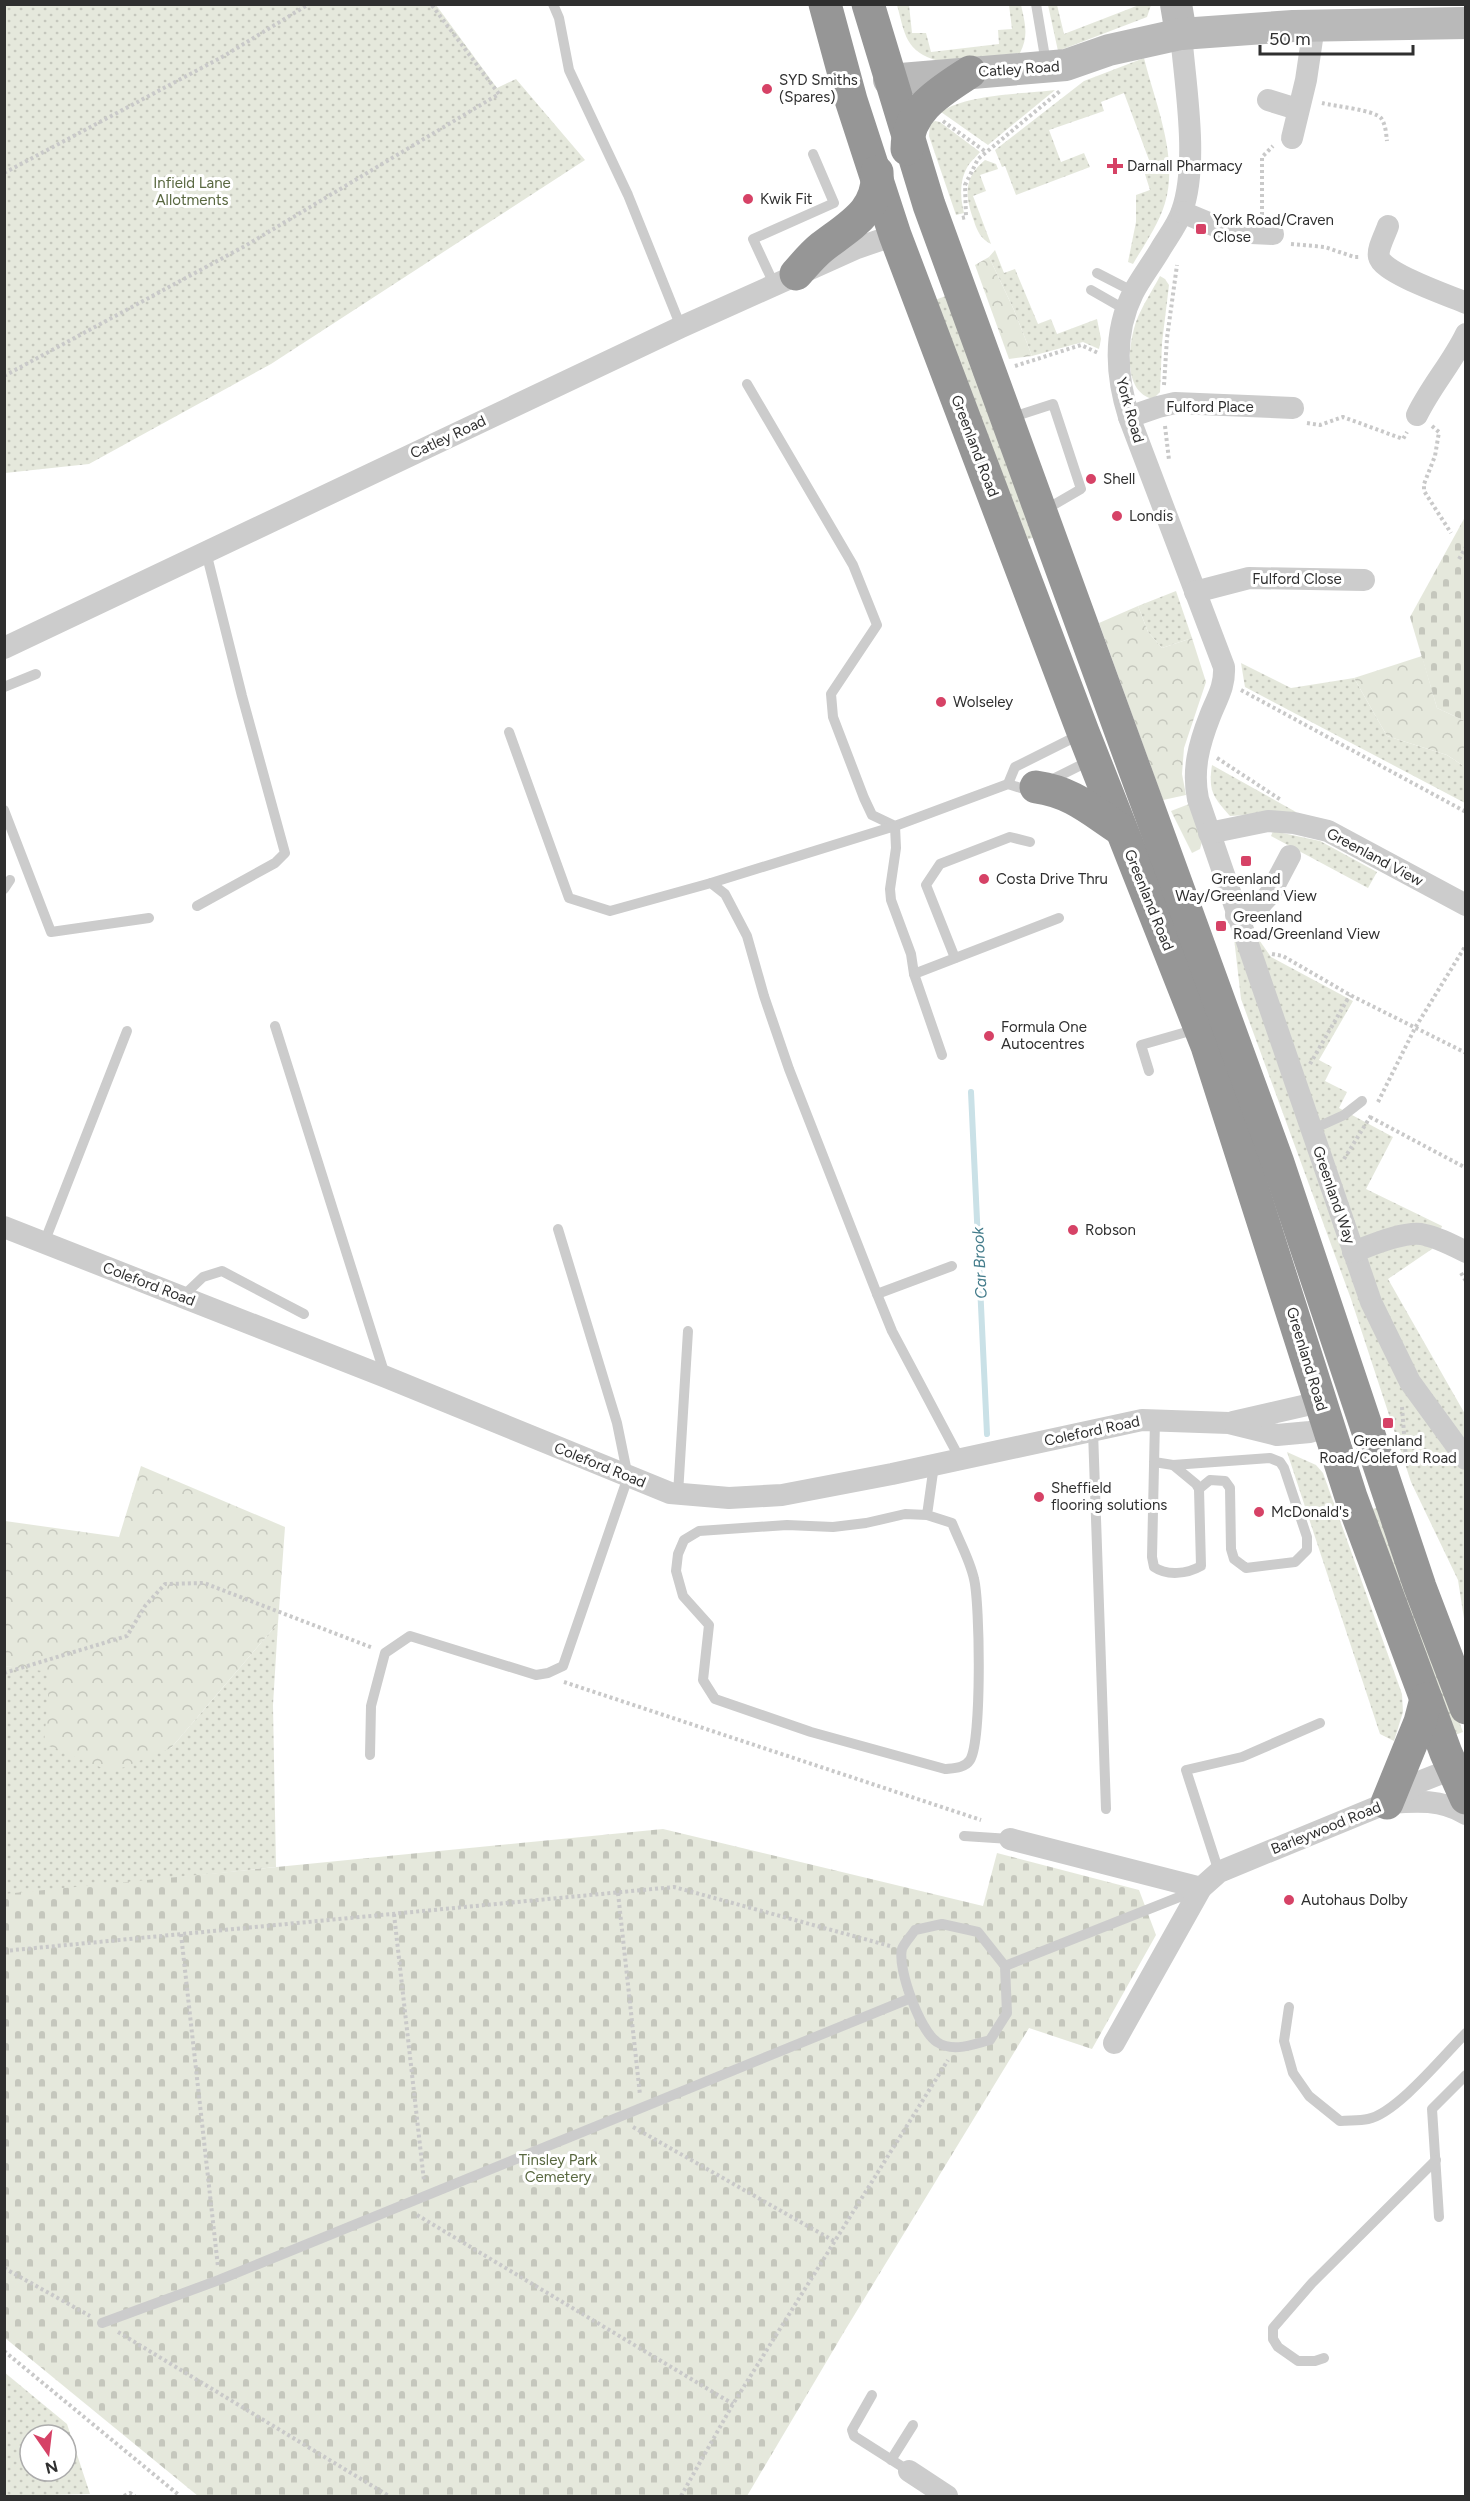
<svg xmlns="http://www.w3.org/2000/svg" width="1470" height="2501" viewBox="0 0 1470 2501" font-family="Figtree,sans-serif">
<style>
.grass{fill:url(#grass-dots);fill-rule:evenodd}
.forest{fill:url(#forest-crowns)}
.cemetery{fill:url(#cemetery-stones)}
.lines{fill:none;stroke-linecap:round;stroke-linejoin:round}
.stream{stroke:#cae1e7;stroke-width:6}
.path{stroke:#c9c9c9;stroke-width:4;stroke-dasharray:3 3;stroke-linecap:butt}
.lane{stroke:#ccc;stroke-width:10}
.street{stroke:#ccc;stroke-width:22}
.secondary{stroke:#b9b9b9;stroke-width:32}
.highway{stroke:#969696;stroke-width:33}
.poi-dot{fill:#d64266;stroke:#fff;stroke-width:2}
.labels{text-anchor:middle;stroke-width:6;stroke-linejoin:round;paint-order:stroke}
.street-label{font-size:15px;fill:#2f2f2f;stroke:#fff}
.poi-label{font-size:15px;fill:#2f2f2f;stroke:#fff;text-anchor:start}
.park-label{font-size:15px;fill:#596840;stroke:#fff}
.water-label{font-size:16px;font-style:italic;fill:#447c8b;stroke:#fff}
</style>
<defs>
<pattern id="grass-dots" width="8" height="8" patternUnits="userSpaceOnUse" patternTransform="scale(1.5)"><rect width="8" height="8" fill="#e5e8dc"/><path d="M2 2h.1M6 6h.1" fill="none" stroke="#c5c7bd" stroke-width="1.8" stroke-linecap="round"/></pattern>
<pattern id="forest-crowns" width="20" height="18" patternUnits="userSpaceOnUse" patternTransform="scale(1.5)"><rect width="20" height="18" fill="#e5e8dc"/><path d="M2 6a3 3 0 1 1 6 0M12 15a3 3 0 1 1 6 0" fill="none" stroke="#c5c7bd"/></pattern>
<pattern id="cemetery-stones" width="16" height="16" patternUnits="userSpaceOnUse" patternTransform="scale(1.5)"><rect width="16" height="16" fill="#e5e8dc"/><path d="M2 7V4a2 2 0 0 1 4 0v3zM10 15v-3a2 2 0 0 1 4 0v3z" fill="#c5c7bd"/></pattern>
</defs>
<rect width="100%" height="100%" fill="#fff"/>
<g class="grass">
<path d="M4,5h432l61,83 19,-9 69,81 -314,204 -182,100 -84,9z"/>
<path d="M897,5h12l3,28h14l5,19 68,-8 -1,-14 14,-1 -3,-24h12c4,18 8,31 -1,48l-81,8c-34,-9 -34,-27 -42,-56z"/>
<path d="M1048,5h9l7,29 75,-29h12l-4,12 -89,34z"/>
<path d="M1144,58c11,45 35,99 21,145 -6,21 -21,42 -32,61l-5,-2 8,-40v-27l14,-5 -6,-19 8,-3 -28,-75 -23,9 3,9 -55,19 12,32 23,-9 6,14 -74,28 -11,-29 -3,1 -7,-17 89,-69z"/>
<path d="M1055,90l-67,55 -47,-33c25,-18 83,-18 114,-22z"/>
<path d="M935,121l5,1 40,30c-3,4 -7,7 -10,11 -11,15 -10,33 -6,50l-8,2 -27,-79 1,-12z"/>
<path d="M985,160l11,4 2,5 -18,6 6,16 -13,5 18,48c-10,-5 -14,-13 -17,-23 -9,-25 -11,-43 11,-61z"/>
<path d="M995,250l9,23 11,-4 23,55 13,-5 6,15 40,-15 4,20 -2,10 -16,-7 -51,14 -18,-46 -25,-53z"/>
<path d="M1160,276l5,3 4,6 -7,58 -2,49 -7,7c-30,-7 -25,-53 -17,-77 6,-16 16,-31 24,-46z"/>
<path d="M951,294l89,241 -16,6 -89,-241z"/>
<path d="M1176,591l16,47 -30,10 -14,-16 -10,-26z"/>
<path d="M1241,663l50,25 63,-10 33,58 60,19 18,12v36l-220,-116z"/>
<path d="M1212,765l84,47 -66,4c-17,-19 -22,-25 -18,-51z"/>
<path d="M1273,831l47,10 57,31 -9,16 -97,-52z"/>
<path d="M1255,934l16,23 82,44 -34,59 13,7 -7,14 22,11 -8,16 54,29 -27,52 76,37 -10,23 -44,30 77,135v211l-7,-45 -47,-98 -60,-183 -110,-300 -7,-61z"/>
<path d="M1287,1452l29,13 7,8 79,221 1,18 -9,29 -14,-7z"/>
<path d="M1380,1507l83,225 -8,3 -83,-226z"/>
<path d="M278,1623l-5,82 3,162 -271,29v-230l45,5 121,77z"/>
<path d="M4,2372l63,52 23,70 -85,2zM30,2435h36v36h-36z"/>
</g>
<g class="forest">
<path d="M989,257l25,53 18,46 -23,3 -34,-94z"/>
<path d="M1138,606l10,26 14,16 30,-10 14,44 -22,66 -2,26 4,21 -23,5 -64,-177z"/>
<path d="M1422,656l15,52 28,13v46l-18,-12 -60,-19 -33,-58z"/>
<path d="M1189,804l13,38 -2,7 -8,4 -21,-42z"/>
<path d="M141,1466l144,61 -7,96 -107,125 -59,24 -68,-28 6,-72 -45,-6v-145l114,16z"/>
</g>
<g class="cemetery">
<path d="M1465,517v204l-28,-13 -27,-91z"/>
<path d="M663,1829l320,77 14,-53 142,37 17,45 -64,114 -63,-21 -185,304 -97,164h-549l-193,-158 -1,-444z"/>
</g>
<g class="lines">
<path class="stream" d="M971,1092l16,342"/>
<g class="path">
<path d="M1322,103c12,3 52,7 59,15 5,7 5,16 6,23"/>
<path d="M943,121l43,31"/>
<path d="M4,173l220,-117 85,-52"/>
<path d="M1262,215v-58l11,-11"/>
<path d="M962,218l4,-1 -1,-32 13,-26 82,-68"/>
<path d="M1291,244l34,3 29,10h5"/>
<path d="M1015,366l66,-21 17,8"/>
<path d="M4,376l241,-130 254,-152 -68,-90"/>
<path d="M1164,385l3,-47 10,-73"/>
<path d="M1307,423l13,2 23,-8 60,22 4,-7"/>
<path d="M1165,426l4,34"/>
<path d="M1432,426l7,6 -4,24 -11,28v7l27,42"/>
<path d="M1459,559l7,-12"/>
<path d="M1241,690l225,122"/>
<path d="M1217,758l64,42"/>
<path d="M1272,954l11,2 67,39 116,58"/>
<path d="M1310,1064l40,-69"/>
<path d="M1378,1102l37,-74 51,-83"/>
<path d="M1370,1117l96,51"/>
<path d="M1344,1159l28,-45"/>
<path d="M1461,1273l5,8"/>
<path d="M1402,1407l4,52"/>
<path d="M4,1673l123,-37 18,-30 20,-22 39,-1 169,65"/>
<path d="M564,1682l417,138"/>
<path d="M618,1893l22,202"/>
<path d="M394,1914l30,267"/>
<path d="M181,1934l37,333"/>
<path d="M4,1951l670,-64 216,59"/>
<path d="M633,2127l201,114"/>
<path d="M417,2215l316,189"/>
<path d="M4,2268l86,48"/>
<path d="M118,2332l271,164"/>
<path d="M4,2351l176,145"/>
<path d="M124,2496l6,-3 5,3"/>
<path d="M681,2496l52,-92 215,-344"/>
</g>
<g class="lane">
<path d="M553,4l6,14 10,52 59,125 53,132"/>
<path d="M1036,4l10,59"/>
<path d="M1097,273l37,19"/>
<path d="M774,284l-21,-45 81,-36 -21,-49"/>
<path d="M1091,290l35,20"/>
<path d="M747,384l106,181 24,60 -46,69 2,23 31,81 8,17 23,11 113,-42 19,6 5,-2"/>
<path d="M1010,418l43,-14 28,85 -38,22"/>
<path d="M4,687l32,-13"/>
<path d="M509,732l60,166 41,13 101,-28 14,11 22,42 17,60 25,73 88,225 15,37 68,128"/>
<path d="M1049,781l42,-21"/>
<path d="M1008,784l7,-17 66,-33"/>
<path d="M4,810l47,122 98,-14"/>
<path d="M711,883l184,-57 1,22 -6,41 1,11 20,54 3,20 28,81"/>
<path d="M4,889l6,-9"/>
<path d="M197,906l78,-43 10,-10 -43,-157 -36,-144"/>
<path d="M955,958l-29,-73 14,-21 70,-27 20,5"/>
<path d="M914,974l145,-56"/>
<path d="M275,1026l110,349"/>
<path d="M1149,1071l-8,-26 56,-16"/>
<path d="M1311,1130l33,-15 18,-14"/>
<path d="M44,1243l83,-212"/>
<path d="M877,1294l75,-28"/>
<path d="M182,1297l21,-20 19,-6 82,43"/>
<path d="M1093,1431l13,378"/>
<path d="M1154,1462l19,3 97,-7 10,4 4,6 23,69v13l-12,12 -49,6 -12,-9 -3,-10 -1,-61 -5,-7 -15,-1 -11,9 2,77c-14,8 -34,10 -47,1l-2,-10 3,-137"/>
<path d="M1173,1465l23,19 3,5"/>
<path d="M678,1494l10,-163"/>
<path d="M927,1515l-22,-1 -39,9 -33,4 -46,-2 -88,6 -15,9 -6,14 -2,17 7,25 26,29 -6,55 12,19 96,33 134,37c9,-1 20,-1 25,-9 12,-18 10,-157 4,-181 -4,-19 -15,-38 -22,-56l-25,-8 7,-50"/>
<path d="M370,1755l1,-49 14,-53 25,-17 126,39 12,-2 15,-7 65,-189 -11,-54 -59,-194"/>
<path d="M964,1836l46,3"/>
<path d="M1219,1872l-33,-102 56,-13 78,-34"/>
<path d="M1005,1966l-27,-34 -36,-8 -27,6c-3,5 -11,13 -13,19 -5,19 18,82 35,93 16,11 37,2 53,-2l17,-27 -2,-47 192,-76"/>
<path d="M1289,2007l-5,34 9,32 16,23 31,25c9,-1 19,0 28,-2 29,-6 76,-64 98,-86"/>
<path d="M1439,2217l-7,-108 34,-34"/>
<path d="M102,2323l117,-43 692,-282"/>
<path d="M1324,2358l-9,3h-17l-20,-14 -5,-8v-11l39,-45 124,-123"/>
<path d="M872,2395l-20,35 2,6 55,35"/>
<path d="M891,2460l22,-35"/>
</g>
<g class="street">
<path d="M1181,34c4,50 18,129 1,177 -4,13 -15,27 -22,39 -9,15 -19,28 -27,43 -20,40 -17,83 -4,124l95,250c1,20 -7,31 -14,49 -11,28 -18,54 -12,83l173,503 39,80 56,77"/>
<path d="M1268,100l29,9"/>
<path d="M1292,138l14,-58 8,-54"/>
<path d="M1182,212l48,20 43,2"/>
<path d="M1388,226c-3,9 -11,23 -9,31 3,16 71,39 87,46"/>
<path d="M1417,415c14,-29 35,-52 49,-81"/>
<path d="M1129,417l29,-10 17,-4 118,5"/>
<path d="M1195,592l54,-14 115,2"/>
<path d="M4,648l677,-321 176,-79 38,-13"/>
<path d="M1209,833l59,-12 26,2 34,8 138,74"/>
<path d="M1236,915l24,-10 10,-11 20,-38"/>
<path d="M4,1227l382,150 284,116 59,5 53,-3 110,-21 250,-54 87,3 48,12 33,-3 18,-5"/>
<path d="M1353,1252c19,-7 49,-20 68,-18 16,3 31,11 45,18"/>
<path d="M1233,1422l87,-20"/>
<path d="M1389,1803c27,-2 52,-4 77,11"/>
<path d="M1010,1839l191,49"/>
<path d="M1114,2043l87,-155 18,-16 168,-69 32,-21 33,-13"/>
<path d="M909,2471l38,25"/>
</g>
<g class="secondary">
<path d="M1176,4l5,30"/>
<path d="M889,80l177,-15 43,-15 72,-16 112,-8 173,-3"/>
</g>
<g class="highway">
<path d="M825,4l26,96 44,135 188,497 124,314 144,451 95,256 20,45"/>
<path d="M868,4l61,201 349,958 142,424 46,121"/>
<path d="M907,149c0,-39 34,-58 63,-77"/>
<path d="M796,274c8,-9 16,-19 26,-27 27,-21 58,-36 55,-75"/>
<path d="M1036,787c36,5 55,23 84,42"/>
<path d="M1387,1803l33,-81 6,-23"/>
</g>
</g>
<g class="poi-dot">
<circle cx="767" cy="89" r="6"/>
<path d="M1112 157h6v6h6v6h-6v6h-6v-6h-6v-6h6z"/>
<circle cx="748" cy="199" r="6"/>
<rect x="1195" y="223" width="12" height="12" rx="3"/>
<circle cx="1091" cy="479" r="6"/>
<circle cx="1117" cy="516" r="6"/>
<circle cx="941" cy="702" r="6"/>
<rect x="1240" y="855" width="12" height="12" rx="3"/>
<circle cx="984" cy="879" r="6"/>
<rect x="1215" y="920" width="12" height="12" rx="3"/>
<circle cx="989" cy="1036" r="6"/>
<circle cx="1073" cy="1230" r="6"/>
<rect x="1382" y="1417" width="12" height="12" rx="3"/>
<circle cx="1039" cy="1497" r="6"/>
<circle cx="1259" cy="1512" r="6"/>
<circle cx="1289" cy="1900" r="6"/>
</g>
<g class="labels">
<g class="street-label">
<text transform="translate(1019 69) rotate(-4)" y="5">Catley Road</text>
<text x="1210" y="412">Fulford Place</text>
<text transform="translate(1130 410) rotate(74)" y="5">York Road</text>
<text transform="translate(448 437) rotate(-25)" y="5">Catley Road</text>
<text transform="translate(975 446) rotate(69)" y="5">Greenland Road</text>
<text x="1297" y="584">Fulford Close</text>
<text transform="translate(1375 857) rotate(28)" y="5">Greenland View</text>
<text transform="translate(1149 900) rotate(68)" y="5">Greenland Road</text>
<text transform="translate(1334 1195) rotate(71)" y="5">Greenland Way</text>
<text transform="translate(149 1284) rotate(21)" y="5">Coleford Road</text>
<text transform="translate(1307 1359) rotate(73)" y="5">Greenland Road</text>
<text transform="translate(1092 1431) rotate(-12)" y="5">Coleford Road</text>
<text transform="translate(600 1465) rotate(22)" y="5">Coleford Road</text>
<text transform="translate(1326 1828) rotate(-22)" y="5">Barleywood Road</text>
</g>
<g class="poi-label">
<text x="779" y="85">SYD Smiths<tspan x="779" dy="17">(Spares)</tspan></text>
<text x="1127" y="171">Darnall Pharmacy</text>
<text x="760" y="204">Kwik Fit</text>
<text x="1213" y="225">York Road/Craven<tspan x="1213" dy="17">Close</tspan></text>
<text x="1103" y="484">Shell</text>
<text x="1129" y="521">Londis</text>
<text x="953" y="707">Wolseley</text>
<text x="996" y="884">Costa Drive Thru</text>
<text x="1246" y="884" text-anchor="middle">Greenland<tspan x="1246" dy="17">Way/Greenland View</tspan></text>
<text x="1233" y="922">Greenland<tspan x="1233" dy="17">Road/Greenland View</tspan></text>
<text x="1001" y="1032">Formula One<tspan x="1001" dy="17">Autocentres</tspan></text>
<text x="1085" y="1235">Robson</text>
<text x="1388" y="1446" text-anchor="middle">Greenland<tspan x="1388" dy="17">Road/Coleford Road</tspan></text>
<text x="1051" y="1493">Sheffield<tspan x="1051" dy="17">flooring solutions</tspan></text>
<text x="1271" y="1517">McDonald's</text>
<text x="1301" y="1905">Autohaus Dolby</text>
</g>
<g class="park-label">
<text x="192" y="188">Infield Lane<tspan x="192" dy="17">Allotments</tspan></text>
<text x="558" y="2165">Tinsley Park<tspan x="558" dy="17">Cemetery</tspan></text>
</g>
<g class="water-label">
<text transform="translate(979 1263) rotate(-93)" y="6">Car Brook</text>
</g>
</g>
<rect width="1470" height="2501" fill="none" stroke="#2f2f2f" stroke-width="12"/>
<g transform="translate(48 2453) rotate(166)"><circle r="28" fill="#ffffff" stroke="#acacac" stroke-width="1.5"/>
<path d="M0-4.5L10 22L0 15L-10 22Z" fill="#d64266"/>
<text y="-9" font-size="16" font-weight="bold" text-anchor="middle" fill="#2f2f2f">N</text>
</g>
<path d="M1260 45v9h153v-9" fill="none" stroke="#2f2f2f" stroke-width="3"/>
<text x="1269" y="45" font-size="18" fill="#2f2f2f" stroke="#ffffff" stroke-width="4.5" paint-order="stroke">50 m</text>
</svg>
